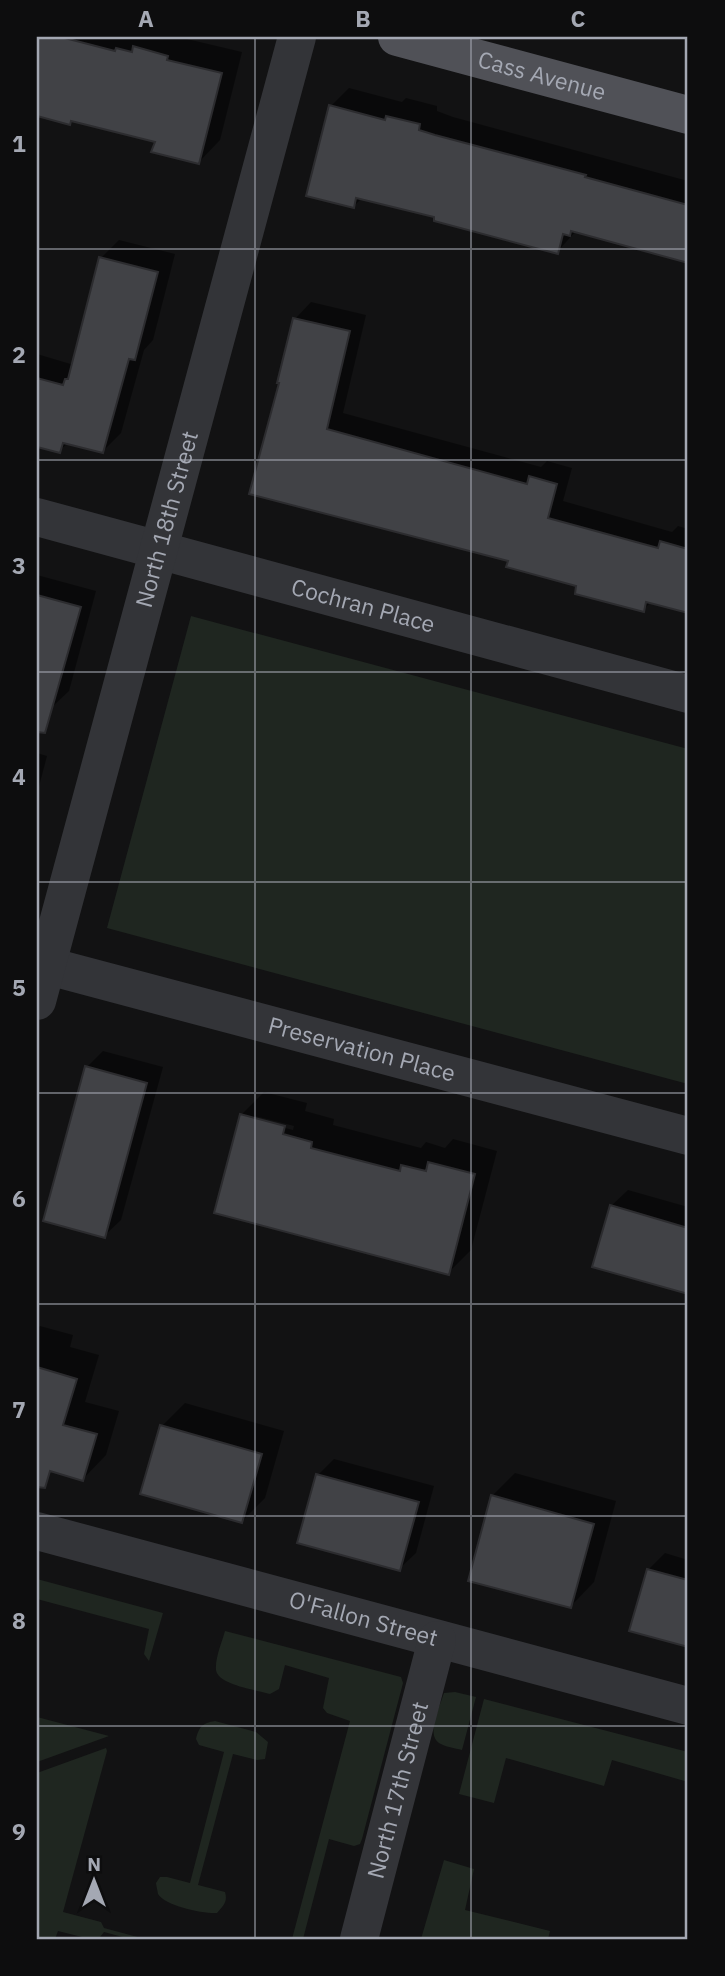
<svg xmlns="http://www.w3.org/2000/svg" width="725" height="1976" viewBox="0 0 725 1976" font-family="'IBM Plex Sans',sans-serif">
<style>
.green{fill:#1f2620}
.shadow{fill:#0007;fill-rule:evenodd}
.building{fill:#414246;stroke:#2c2c2f;stroke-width:2}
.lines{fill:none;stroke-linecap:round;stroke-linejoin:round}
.minor{stroke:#333438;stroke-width:38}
.major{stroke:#505157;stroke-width:38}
.grid{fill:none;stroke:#a4a8b3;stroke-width:2;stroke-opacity:0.55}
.labels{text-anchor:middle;stroke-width:7;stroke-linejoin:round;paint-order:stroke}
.street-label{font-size:23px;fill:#a4a8b3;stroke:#0d0d0e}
.neatline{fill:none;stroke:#a4a8b3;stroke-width:2.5}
.grid-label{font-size:23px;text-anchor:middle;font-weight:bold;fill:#a4a8b3}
</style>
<rect width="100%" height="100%" fill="#121213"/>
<g class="green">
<path d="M191,616l497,133v335l-581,-156z"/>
<path d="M37,1579l126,34 -14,48 -5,-7 5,-25 -112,-30z"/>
<path d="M225,1631l176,46 2,6 -41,156 -2,5 -6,2 -25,-7 -26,100h-11l58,-218 -23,-8 -4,-5 6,-30 -44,-13 -6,24 -9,5c-13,-4 -52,-9 -54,-24 -1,-12 6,-28 9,-39z"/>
<path d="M455,1692l21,5 -14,53c-7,-2 -17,-3 -23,-7 -13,-9 1,-37 5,-50z"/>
<path d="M484,1699l204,53v30l-76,-22 -8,26 -98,-28 -12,45 -35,-9z"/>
<path d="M37,1717l72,19 -72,26z"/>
<path d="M215,1721l41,11 12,10 -3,17 -8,1 -24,-6 -35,131 27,7c3,10 -2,14 -8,21 -13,1 -52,-7 -59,-19 0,-1 -2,-10 -2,-11l4,-6h7l23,6 34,-131 -25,-7 -3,-6c3,-12 6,-16 19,-18z"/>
<path d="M106,1748l1,3 -44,161 38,10 3,6 41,11h-15l-26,-7 -4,5 -10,2 -32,-8 -3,8h-18v-166z"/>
<path d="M444,1860l30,9 -9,41 85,21 -2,8h-127z"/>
</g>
<g class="shadow">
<path d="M37,37h150v2l55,13 -22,88 -21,22 -42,-22 -84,-20 -4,3 -32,-9z"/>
<path d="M349,88l53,14 4,-4 31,8v5l16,6 235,64v80l-112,-30 -19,21 -120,-36 -75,-18 -8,8 -23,-100z"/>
<path d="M119,240l56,14 -22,86 -9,10 -23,83 -18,18 -35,-8 -9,8 -22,-6v-91l37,11 27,-107z"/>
<path d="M311,302l55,13 -23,98 198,54 6,-6 25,7 -9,33 109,31 6,-6 10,3v82l-36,-10 -9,9 -133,-50 -98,-27 -130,-151 13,-63z"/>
<path d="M37,575l59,16 -27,100 -17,16 -15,-4z"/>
<path d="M37,753l10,3 -10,38z"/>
<path d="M103,1051l60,16 -42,153 -17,16 -17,-169z"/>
<path d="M264,1092l43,11 -2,8 29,8 -1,6 88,23 5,-6 19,6 8,-9 44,12 -26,99 -23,23 -207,-158zM255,1116l39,10 -1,4 -38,-10z"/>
<path d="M628,1190l60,17v85l-94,-26 17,-60z"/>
<path d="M40,1326l33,9 -3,12 29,8 -14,47 34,9 -13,44 -23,24 -46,-14v-136z"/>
<path d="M185,1403l99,28 -19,67 -23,23 -80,-95z"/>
<path d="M334,1459l100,27 -18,67 -17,16 -81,-94z"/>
<path d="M515,1473l101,28 -22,81 -23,24 -79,-110z"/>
<path d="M665,1553l23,7v86l-57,-17 17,-59z"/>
</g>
<g class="building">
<path d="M37,37h24l54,14 1,-3 16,4 1,-6 35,10 -1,4 55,13 -23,91 -48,-12 4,-10 -84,-21 -1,4 -33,-9z"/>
<path d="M329,105l56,15 1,-4 34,8 -1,6 16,5 151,40 -1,2 103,28v58l-117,-32 -1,5 -7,-2 -5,20 -124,-33v-4l-78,-19 -2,10 -48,-12z"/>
<path d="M99,257l59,15 -23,88 -6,-1 -26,94 -40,-10 -3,10 -23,-6v-69l26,7 2,-6h3z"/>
<path d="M293,318l57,13 -23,98 200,55 2,-8 28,8 -9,34 110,30 2,-7 28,8v64l-42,-11 -2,10 -69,-18 1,-8 -70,-19 2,-6 -259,-67 30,-111h-2z"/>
<path d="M37,595l44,12 -36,126 -8,-1z"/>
<path d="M85,1066l62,17 -42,155 -62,-17z"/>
<path d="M240,1114l45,12 -2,8 29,8 -1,6 89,23 1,-6 25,6 2,-9 47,12 -26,101 -235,-62z"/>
<path d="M610,1205l78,23v66l-96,-27z"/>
<path d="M37,1367l40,12 -14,46 34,9 -14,47 -33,-10 -5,17 -8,-1z"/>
<path d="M160,1425l102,29 -20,69 -102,-29z"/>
<path d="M316,1474l103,28 -19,69 -103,-28z"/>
<path d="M491,1495l103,29 -23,84 -103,-27z"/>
<path d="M647,1569l41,11v67l-59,-16z"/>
</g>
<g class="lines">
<g class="minor">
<path id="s1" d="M37,517l651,177"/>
<path id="s2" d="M37,963l651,173"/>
<path id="s3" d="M37,1001l260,-964"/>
<path id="s4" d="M37,1531l651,175"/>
<path id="s5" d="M359,1939l78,-299"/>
</g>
<path class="major" id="s6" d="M397,37l291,78"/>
</g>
<path class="grid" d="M255,37v1902M471,37v1902M37,249h651M37,460h651M37,672h651M37,882h651M37,1093h651M37,1304h651M37,1516h651M37,1726h651"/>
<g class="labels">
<g class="street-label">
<text dy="8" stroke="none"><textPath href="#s6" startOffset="150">Cass Avenue</textPath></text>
<text dy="8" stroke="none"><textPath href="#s3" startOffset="499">North 18th Street</textPath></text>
<text dy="8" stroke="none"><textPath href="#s1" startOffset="338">Cochran Place</textPath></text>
<text dy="8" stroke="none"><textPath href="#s2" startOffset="336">Preservation Place</textPath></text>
<text dy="8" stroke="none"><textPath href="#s4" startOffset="338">O'Fallon Street</textPath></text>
<text dy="8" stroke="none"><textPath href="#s5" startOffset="154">North 17th Street</textPath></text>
</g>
</g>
<rect width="725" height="1976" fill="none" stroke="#0d0d0e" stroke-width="77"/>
<g transform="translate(94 1881)" stroke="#0d0d0e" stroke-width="5" paint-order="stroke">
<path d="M0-5L12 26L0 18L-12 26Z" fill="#a4a8b3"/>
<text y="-10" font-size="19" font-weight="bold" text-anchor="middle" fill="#a4a8b3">N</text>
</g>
<rect x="38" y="38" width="648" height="1900" class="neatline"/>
<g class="grid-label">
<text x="146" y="27">A</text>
<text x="363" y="27">B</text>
<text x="578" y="27">C</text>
<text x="19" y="152">1</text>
<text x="19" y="363">2</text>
<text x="19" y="574">3</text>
<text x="19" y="785">4</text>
<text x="19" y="996">5</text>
<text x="19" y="1207">6</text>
<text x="19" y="1418">7</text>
<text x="19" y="1629">8</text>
<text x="19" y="1840">9</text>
</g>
</svg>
